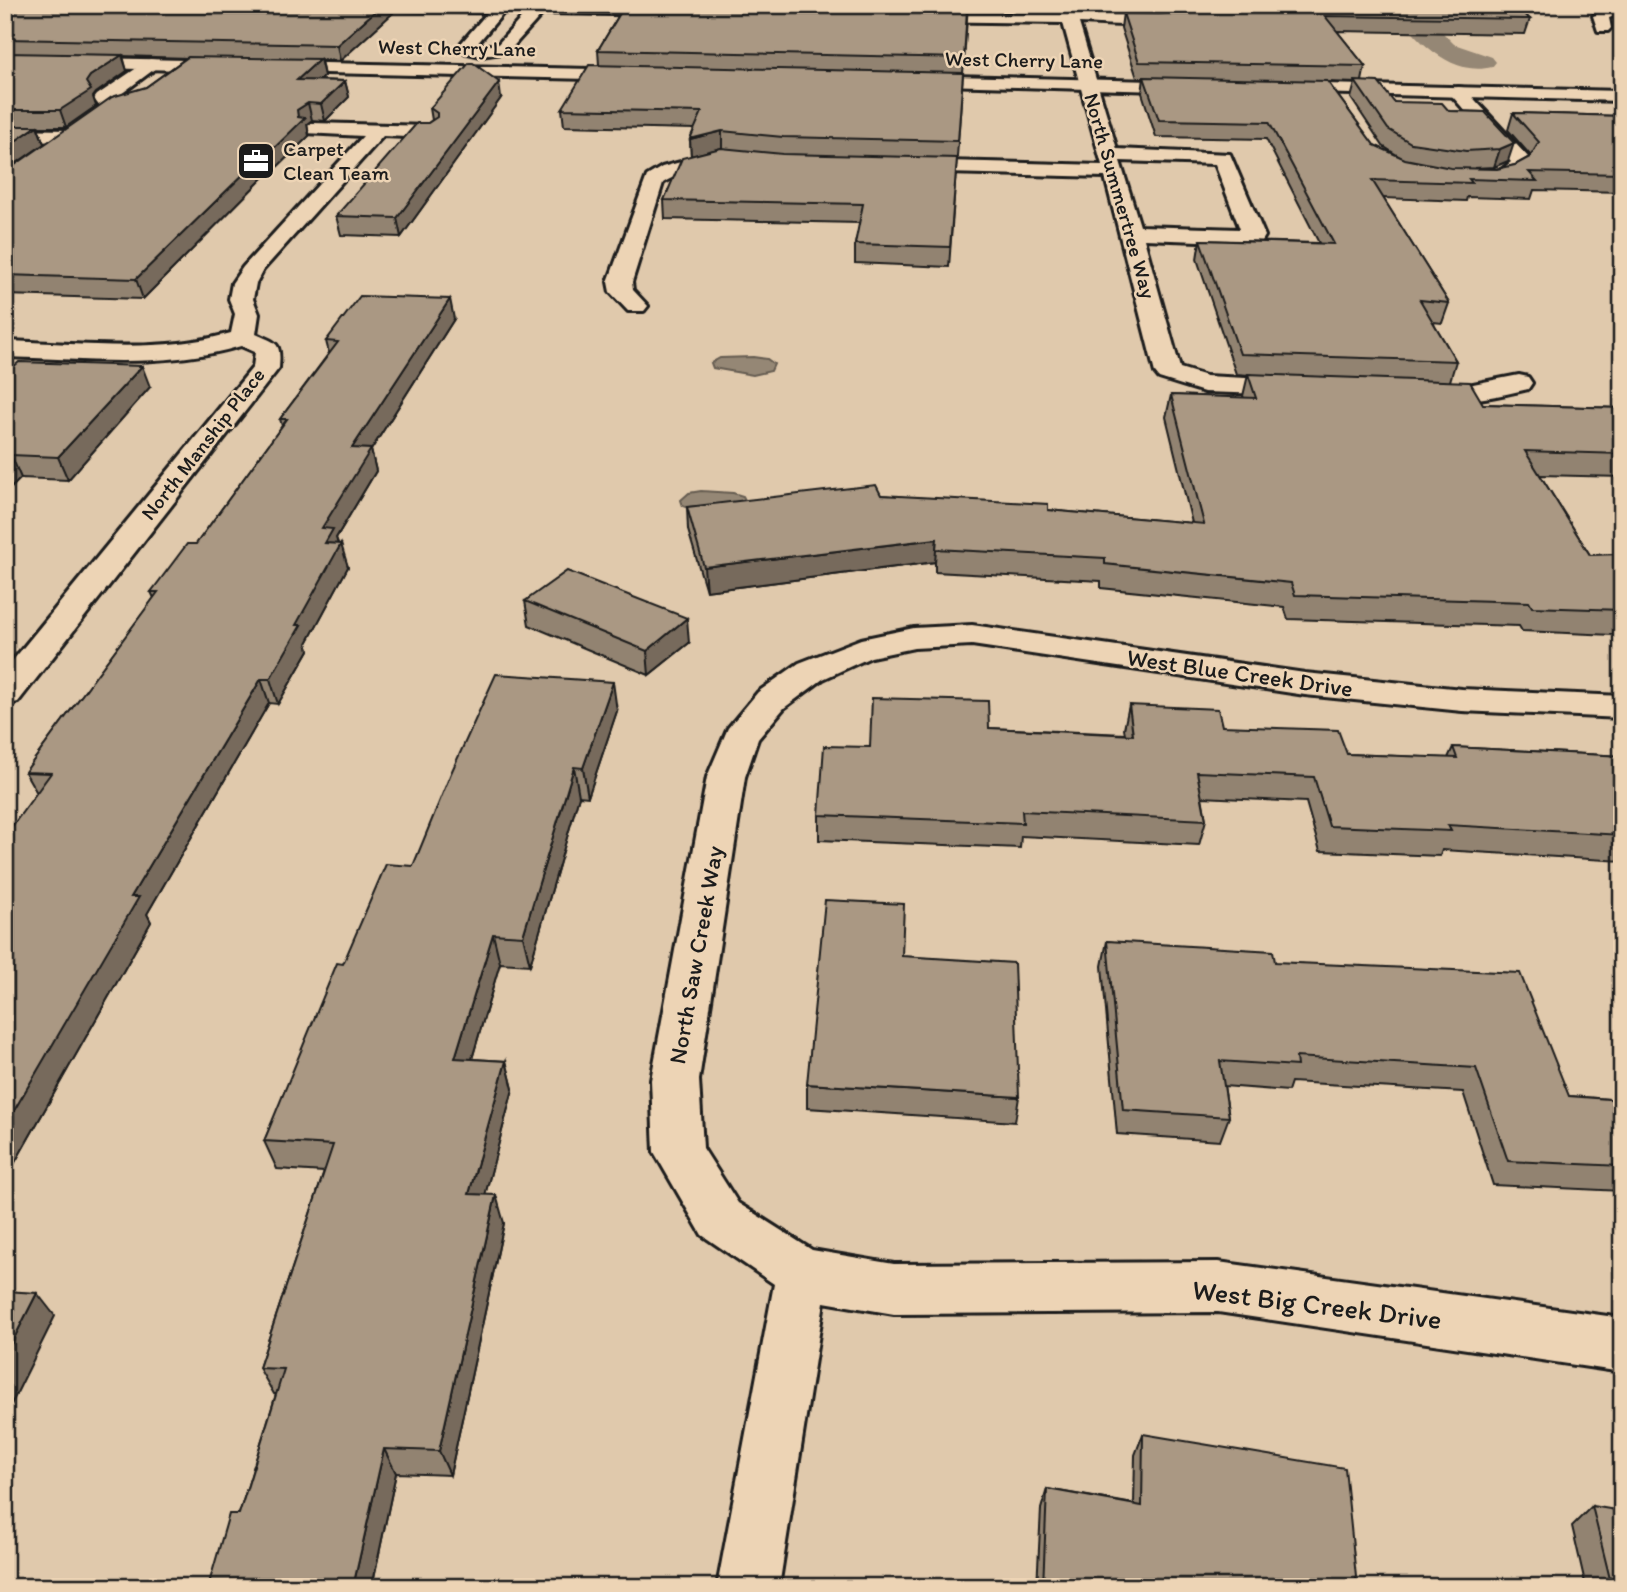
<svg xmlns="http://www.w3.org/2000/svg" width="1627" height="1592" viewBox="0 0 1627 1592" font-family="Itim,sans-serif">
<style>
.water{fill:#958774;stroke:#655c51;stroke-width:2}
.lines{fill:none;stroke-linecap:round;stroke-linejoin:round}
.canal{fill:#958774;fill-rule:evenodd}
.minor-casing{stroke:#1c1c1c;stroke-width:6}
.major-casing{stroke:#1c1c1c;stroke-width:6}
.minor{fill:#edd4b5;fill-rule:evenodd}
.major{fill:#edd4b5;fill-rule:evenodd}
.wall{fill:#928371;stroke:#1c1c1c;stroke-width:2;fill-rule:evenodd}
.shaded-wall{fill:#776a5c;stroke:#1c1c1c;stroke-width:2}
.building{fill:#aa9883;stroke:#1c1c1c;stroke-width:2}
.labels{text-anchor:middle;stroke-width:5;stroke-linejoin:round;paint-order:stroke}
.far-street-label{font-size:21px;fill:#1c1c1c;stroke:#edd4b5}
.far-poi-label{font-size:21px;fill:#1c1c1c;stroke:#edd4b5;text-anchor:start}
.street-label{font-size:24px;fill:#1c1c1c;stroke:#edd4b5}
.near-street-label{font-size:28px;fill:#1c1c1c;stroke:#edd4b5}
</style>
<rect width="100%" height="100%" fill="#e0c9ac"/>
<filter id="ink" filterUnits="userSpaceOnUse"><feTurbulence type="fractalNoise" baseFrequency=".0143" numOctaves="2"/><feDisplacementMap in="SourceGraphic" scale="14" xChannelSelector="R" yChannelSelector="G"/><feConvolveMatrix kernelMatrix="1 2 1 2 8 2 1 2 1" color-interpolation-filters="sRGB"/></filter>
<g filter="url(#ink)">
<g class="water">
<path d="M753,357l14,2 7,5 -3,7 -18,4 -40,-7 -2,-5 9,-5z"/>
<path d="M701,491l32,2 10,3 4,8 -52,7 -12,-5 -2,-6 8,-7z"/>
</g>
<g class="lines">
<path class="canal" d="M1391,5h24l39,39 38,13 4,5 -4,5c-42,11 -80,-31 -101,-62z"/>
<defs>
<g id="minor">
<path d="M350,5l325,2 7,4 -7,4 -132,-2 -35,39 -27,4 -22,-5 -2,-3 31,-36 -131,-3zM504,12l22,1 -29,32h-21z"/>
<path d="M1211,5h15c-21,29 -112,19 -147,18l38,126 113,5 35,82 -3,5 -8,2 -110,-4 36,129 26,8 101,5 4,6 -4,6 -9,2 -94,-3 -45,-14 -4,-5 -50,-196 -200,-5 -10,-6 10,-6 197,5 -39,-142 -149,-2 -8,-5 3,-3 264,2 35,-6zM1120,161l95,3 25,65 -100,-3z"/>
<path d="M1613,5h9v8l-13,5 2,10 -3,3h-10l-5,-15z"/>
<path d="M150,59l6,1 2,4 -2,4 -43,32 37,-11 9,5 -3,4 -40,14h-12l-10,-13 3,-4z"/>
<path d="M1458,87l6,1 64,69 3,4 -10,14 -25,8 -27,-2 -3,-4 3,-4 32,-3 10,-8 -59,-66 -3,-4z"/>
<path d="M312,123l118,3 9,6 -9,6 -47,-2 -120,134 -7,13 -3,16 6,15 -3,20c22,10 25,8 23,34l-261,334 -13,3v-35l248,-303 2,-15 -14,-6c-76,23 -157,13 -236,11v-16c75,2 154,13 226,-8l4,-19 -6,-15 3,-16 11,-16 120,-131 -58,-3 -2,-4z"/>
<path d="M5,129l65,1 9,6 -9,6 -65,-1z"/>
<path d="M722,151l15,3 3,4 -3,4c-26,7 -50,6 -74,21l-31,99 1,8 15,16 -4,5h-16l-18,-19 -2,-10 39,-106 15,-9z"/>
<path d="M1519,375l9,2 4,6 -4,6c-37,9 -76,17 -113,8l-4,-6 4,-6 9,-2 44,2z"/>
<path d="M972,625l333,48 157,16 160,7v22l-160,-7 -157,-16 -333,-50 -58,3 -43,9 -48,22 -39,29 -26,31 -13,38 -46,303 4,68 35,55 74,47 82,14 324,-2 404,56v54l-404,-60 -324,2 -70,-12 -45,285h-62l57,-303 -72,-49 -48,-83 -3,-72 56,-303 21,-49 30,-36 41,-29 62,-24 53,-11z"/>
</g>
<g id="major">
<path d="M5,56l632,14 8,5 -8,5 -632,-14z"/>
<path d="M910,75l286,7 9,5 -9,5 -292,-8 -3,-4 3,-4z"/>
<path d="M1281,83l341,8v10l-347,-9 -3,-4 3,-4z"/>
</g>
</defs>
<use href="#minor" class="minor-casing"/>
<use href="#major" class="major-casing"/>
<use href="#minor" class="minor"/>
<use href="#major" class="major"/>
</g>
<g class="wall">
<path d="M5,5l389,7 -54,49 -19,-1 3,16 -5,4 26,1 4,16 -24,24 -13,-1 -5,4 2,12 -40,39h-3l-123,124 -138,-4v-123l141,-85 40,-29 -63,-2 4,15 -31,22 -3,4 3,9 -30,21h-28l6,17 -39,27z"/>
<path d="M625,5h343l-19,262 -94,-4v-19l5,-21 -195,-4 -1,-19 27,-45 -1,-16 4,-10 -130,-3 -2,-17 37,-44 -1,-15z"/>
<path d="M1112,5h92l-9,4 335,10 -5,15 -188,-3 28,35 -3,15 32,21 55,9 36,1 23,49 -14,6 -20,1 23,1 18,-4 16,-9 -23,-26 5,-17 109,3v76l-88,-2 -3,9 -64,-2 -1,4 -83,-3 66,105 -7,20 -9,-1 23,39 -6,20 33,23 139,4v69l-82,-2 50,80 32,-1v68h-3l-6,13 -91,-4 -3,-5 -231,-7 -4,-12 -183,-19v-7l-166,-9v-10l-229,29 -18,-61 -1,-23 194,-12 311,28 -26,-106 5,-22 73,3 -1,-2 5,-21 -12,-1 -39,-115 3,-19 119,3 -53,-104 -110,-2 -14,-44 2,-15h-7l-16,-50 2,-15h38l-45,-1zM1328,82l27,1 -4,15 32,48 17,11 -26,-12z"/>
<path d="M501,98l-100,139 -60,-2 -5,-19 92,-93 4,-3 -2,-12z"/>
<path d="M454,319l-83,131 5,21 -40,67 12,29 -41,76 2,7 -31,54 -9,-1 -122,211 4,8 -146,258v-344l32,-43 -12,-21 129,-174 -3,-6 45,-48 86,-118 -2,-7 49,-66 -3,-12z"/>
<path d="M5,374l145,13 -82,93 -47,-2 -16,16z"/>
<path d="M525,601l164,42 -40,32 -120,-50z"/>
<path d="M1129,705l218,49 101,4 5,-11 169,9v105l-180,-11 -2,6 -120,-5 -14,-49 -104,-5 4,23 -7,25 -178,-9 -1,12 -201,-8v-25l51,-68 119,-19 136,6 -1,-5z"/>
<path d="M617,711l-29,86 -9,-1 -49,169 -30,-2 -28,96 34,2 7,28 -28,106 19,28 -54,252 -54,-2 -24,114h-164l31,-73 37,-120h-2l-15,-26 65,-196 -47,-3 -13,-28 79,-177 70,-98z"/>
<path d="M1107,941l168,21 294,134 53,4v91l-129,-6 -30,-93 -172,-10 -3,9 -64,-5 5,31 -9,24 -103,-7 -15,-168z"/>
<path d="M807,1084l212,13 -4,25 -208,-14z"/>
<path d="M1143,1434l214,153h-320l4,-78 6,-20 87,15 1,-49z"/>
<path d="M1592,1506l30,81h-36l-14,-61z"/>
</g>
<g class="shaded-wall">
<path d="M382,5h10l2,7 -54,49 -3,-16z"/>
<path d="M1165,5h39l-12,5 -28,3z"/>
<path d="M122,55l5,16 -31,22 -3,4 3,9 -30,21 -6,-17 30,-34z"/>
<path d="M320,59l4,17 -23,20 -4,-16z"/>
<path d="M345,81l4,16 -24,24 -4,-17z"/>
<path d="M499,82l2,16 -100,139 -4,-19z"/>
<path d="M308,103l4,17 -5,4 2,12 -40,39 -4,-18 32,-47z"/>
<path d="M37,126l7,18 -39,27v-23z"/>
<path d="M722,131v17l-31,8 -1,-17z"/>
<path d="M1514,143l-6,18 -14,6 6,-18z"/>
<path d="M261,157l5,18 -123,124 -7,-20z"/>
<path d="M450,299l4,20 -83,131 5,21 -40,67 3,10 2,-4 7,23 -41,76 2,7 -31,54 -8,-25 26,-54 26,-97 30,-80z"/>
<path d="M142,366l8,21 -82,93 -10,-23z"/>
<path d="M11,455l10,23 -16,16v-33z"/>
<path d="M937,539l-2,23 -229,29 -2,-24z"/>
<path d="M687,618l2,25 -40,32 -2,-24z"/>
<path d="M261,679l8,24 -122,211 4,8 -146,258v-54l126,-229z"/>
<path d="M613,682l4,29 -29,86 -5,-29z"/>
<path d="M574,767l5,29 -49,169 -7,-29z"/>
<path d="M493,934l7,29 -36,123 -9,-28z"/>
<path d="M506,1061l7,28 -35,133 -9,-28z"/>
<path d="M496,1195l8,28 -54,252 -11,-24z"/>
<path d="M37,1293l18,23 -50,101v-61z"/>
<path d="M384,1449l12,24 -24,114h-19z"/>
</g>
<g class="building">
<path d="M5,5h377l-45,40 -332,-6z"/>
<path d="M625,5h153l189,4 -3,49 -366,-8z"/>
<path d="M1210,5h305l15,14 -205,-3 40,50 -226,-4 -16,-49 36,1 42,-5z"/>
<path d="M5,53l117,2 -32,21 -4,6 5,8 -31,20h-55z"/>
<path d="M188,57l132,2 -23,21 48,1 -24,23 -13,-1 -11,7 1,7 7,1 -40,39h-4l-125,122 -131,-4v-103l107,-75 34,-10z"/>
<path d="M469,63h4l26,19 -102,136 -61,-2 81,-93h11l9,-6v-4l-7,-5z"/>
<path d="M589,65l374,8 -5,68 -175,-4 -61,-6 -32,8 12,-27 -140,-3z"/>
<path d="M1144,77l183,4 47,64 31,14 46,9 46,1 18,-4 15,-8 9,-15 -26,-29 109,3v58l-93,-2 8,9 -68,-2 3,4 -100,-3 77,123 -29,-3 36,61 -216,-7 -40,-114 134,4 -65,-122 -110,-2z"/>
<path d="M1355,81l23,1 16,20 48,1 7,8 36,1 29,31 -14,6 -34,2 -55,-8 -23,-14z"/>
<path d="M5,126h32l-32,22z"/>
<path d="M721,148l62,6 174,4 -7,89 -95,-3 8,-40 -199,-4 18,-42z"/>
<path d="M360,296l90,3 -98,149 19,1 -49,79 11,1 -8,14 16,1 -45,81h5l-31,54h-9l-130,218h8l-134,229v-290l46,-63 -26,-1 133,-180h-7l36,-48h9l91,-125h-7l58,-77 -12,-1z"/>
<path d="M19,362l123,4 -84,91 -47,-2 -6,6v-87z"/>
<path d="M1248,374l222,8 13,22 139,4v46l-97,-3 65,104 32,-1v45h-4l4,6v5l-90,-3 -3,-5 -234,-7 -4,-12 -186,-19v-6l-169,-9 1,-10 -233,28 -17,-60 189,-22 5,10 167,9v6l156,14 -33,-129 85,3z"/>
<path d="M567,571l120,47 -40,33 -122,-50z"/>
<path d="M496,674l117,8 -30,86 -9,-1 -51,169 -30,-2 -38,124 51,3 -37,133 27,1 -57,256 -55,-2 -31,138h-145l21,-73h10l45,-145 -25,-1 74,-223 -69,-4 73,-178 6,1 43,-100 27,2 38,-93z"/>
<path d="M872,698l116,3 1,27 144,7 -4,-30 89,4 4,17 116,4 9,24 110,4 -4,-11 169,9v79l-174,-10 3,6 -122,-5 -15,-49 -117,-5 9,48 -184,-9 1,12 -204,-8 5,-69 46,1z"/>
<path d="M825,900l79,4 -2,52 112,7 5,134 -212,-13z"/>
<path d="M1107,941l166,10 2,11 245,11 49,123 53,4v66l-114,-5 -32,-93 -180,-11 1,9 -77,-5 9,56 -106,-7z"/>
<path d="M5,1291l32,2 -32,63z"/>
<path d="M1143,1434l202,34 12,119h-314l4,-98 95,17z"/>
<path d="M1592,1506l30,5v76h-10z"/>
</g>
</g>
<defs>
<symbol id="office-square" viewBox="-11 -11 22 22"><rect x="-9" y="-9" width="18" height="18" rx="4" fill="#1c1c1c" stroke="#edd4b5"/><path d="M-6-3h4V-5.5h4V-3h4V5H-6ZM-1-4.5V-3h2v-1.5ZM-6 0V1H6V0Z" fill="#fff"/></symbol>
</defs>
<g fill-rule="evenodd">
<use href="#office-square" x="234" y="139" width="44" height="44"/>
</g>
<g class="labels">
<g class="far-street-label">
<text transform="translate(457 48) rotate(1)" y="7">West Cherry Lane</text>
<text transform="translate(1024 60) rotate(1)" y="7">West Cherry Lane</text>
<text transform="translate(1120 196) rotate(74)" y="7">North Summertree Way</text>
<text transform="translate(203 444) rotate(-52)" y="7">North Manship Place</text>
</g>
<g class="far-poi-label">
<text x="283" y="156">Carpet<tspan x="283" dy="24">Clean Team</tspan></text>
</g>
<g class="street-label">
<text transform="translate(1240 673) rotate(8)" y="8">West Blue Creek Drive</text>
<text transform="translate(696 955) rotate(-80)" y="8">North Saw Creek Way</text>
</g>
<g class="near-street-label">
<text transform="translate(1317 1304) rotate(7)" y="10">West Big Creek Drive</text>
</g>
</g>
<rect width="1627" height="1592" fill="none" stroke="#edd4b5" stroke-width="28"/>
<rect x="14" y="14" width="1599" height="1564" fill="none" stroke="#1c1c1c" stroke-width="2.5" filter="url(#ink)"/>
</svg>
